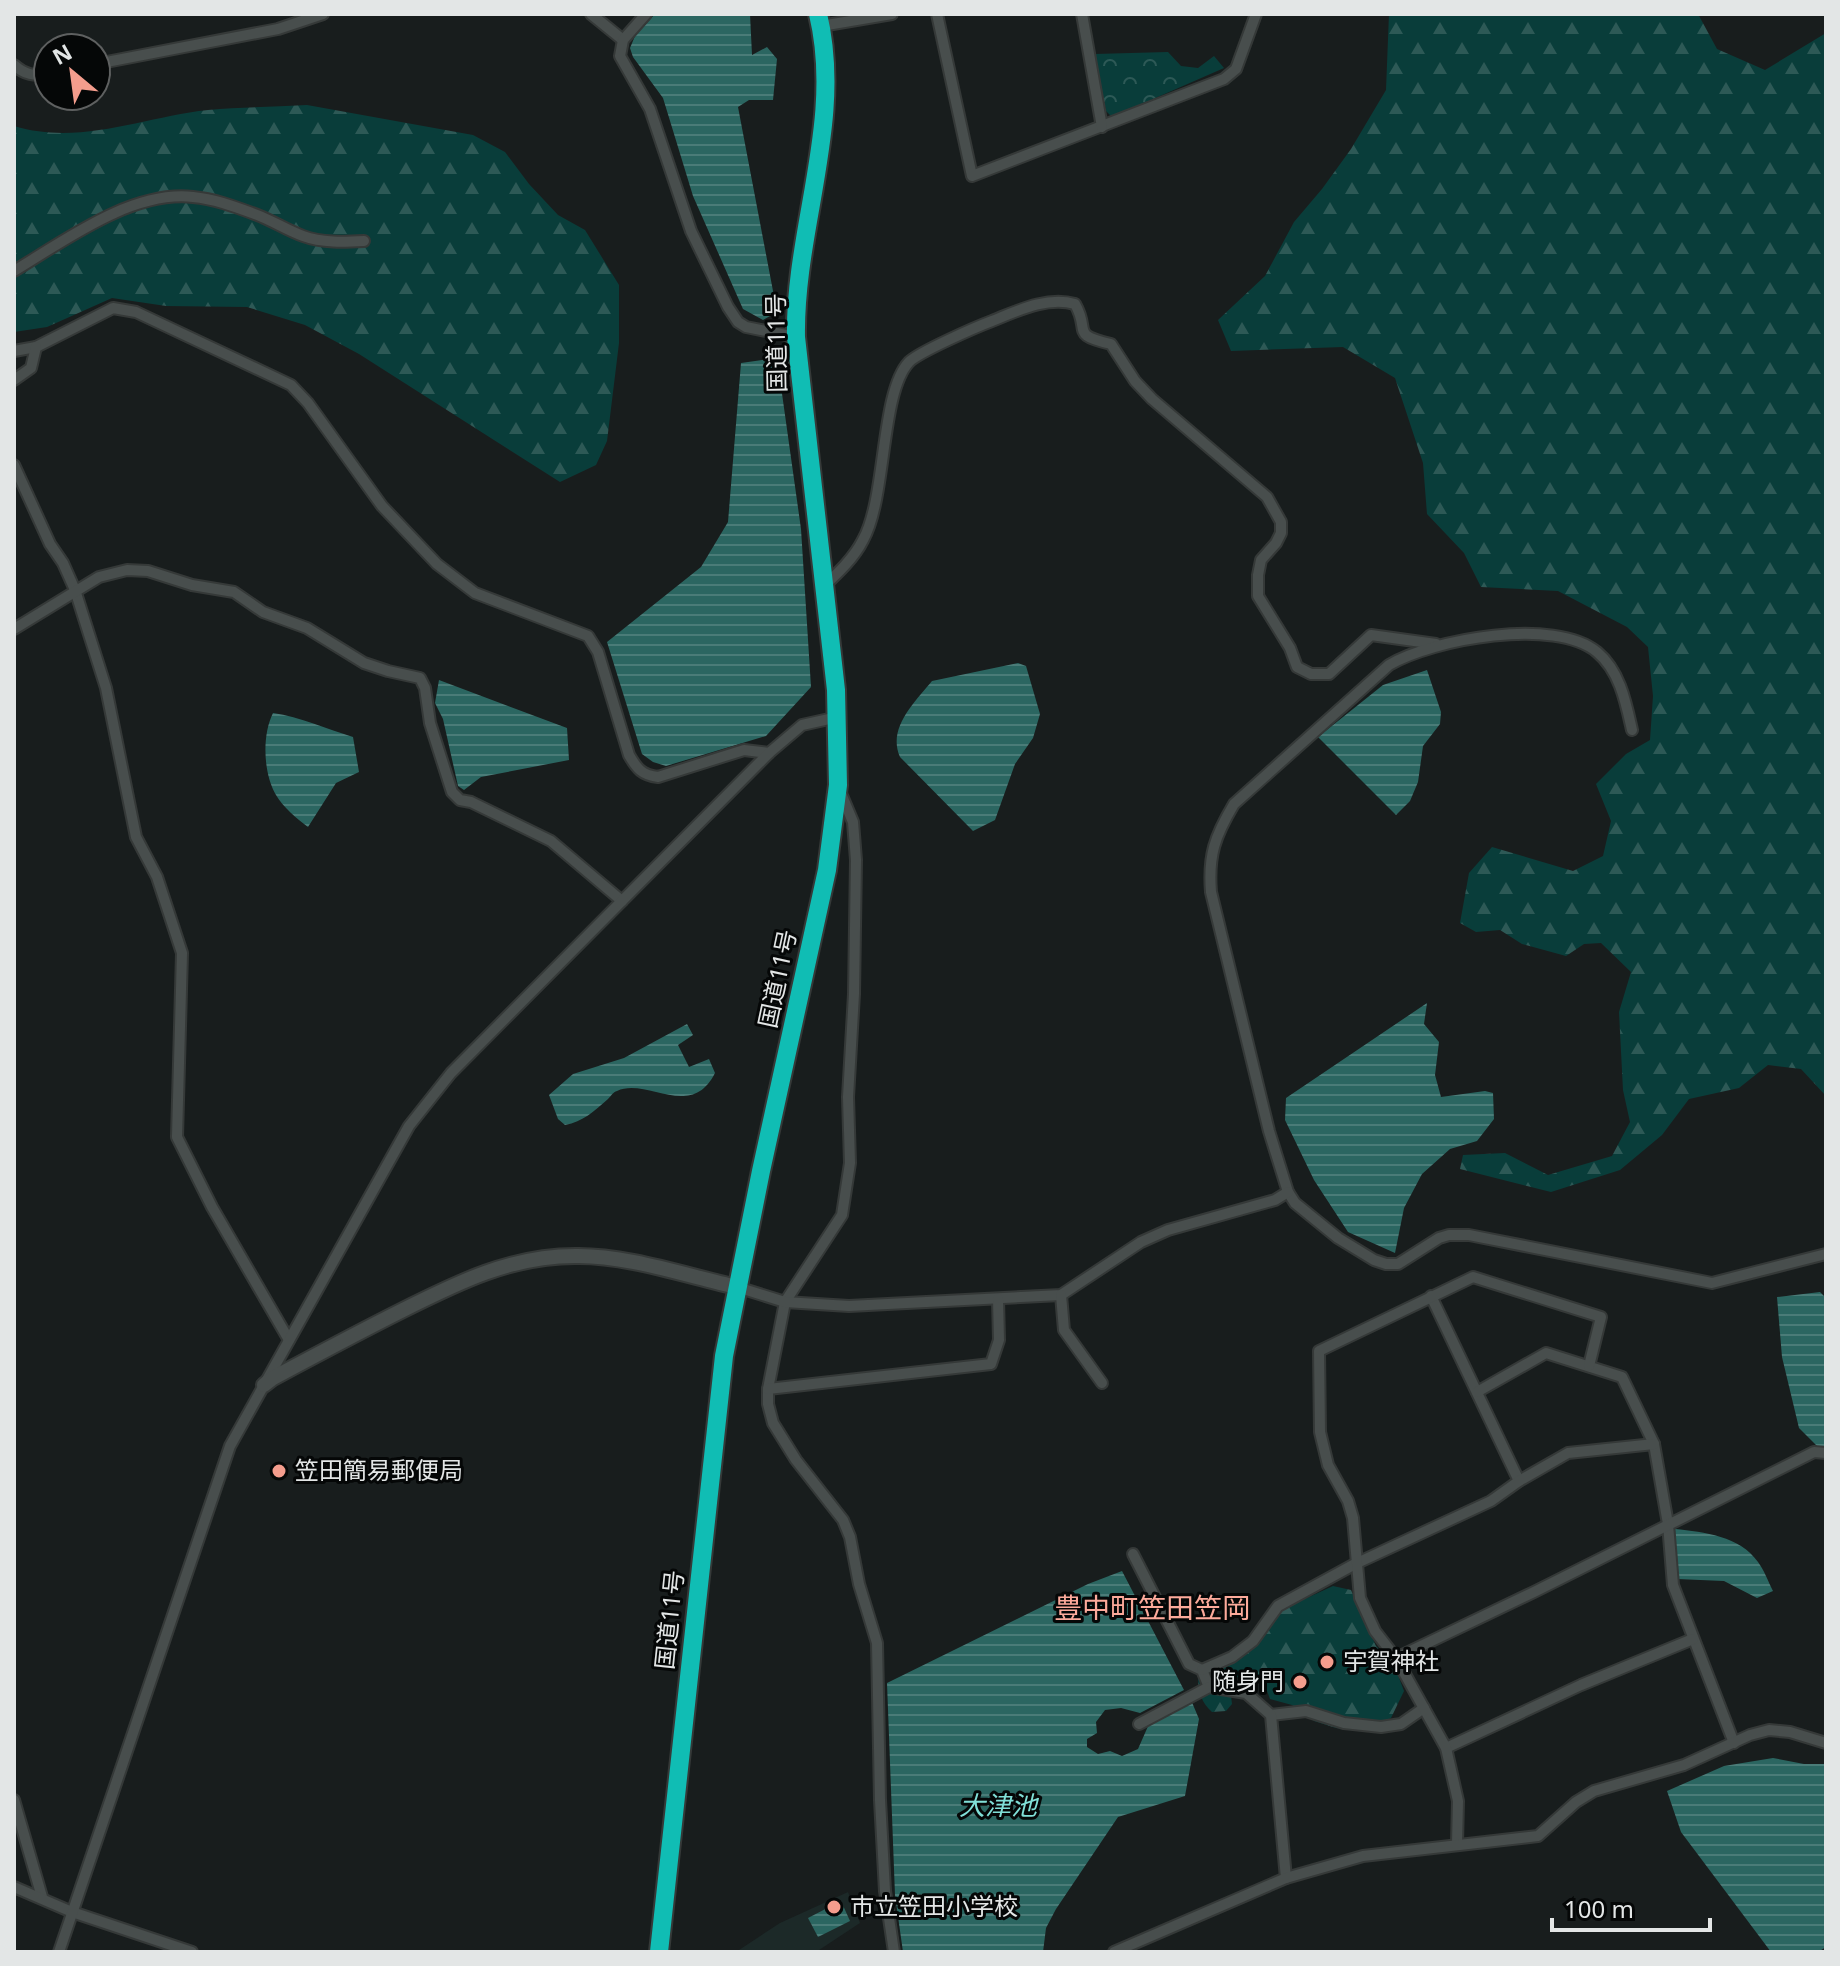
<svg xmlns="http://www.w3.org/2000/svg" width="1840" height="1966" viewBox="0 0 1840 1966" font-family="'Noto Sans','Noto Sans JP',sans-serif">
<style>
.built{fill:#1c2928}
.forest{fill:url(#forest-firs)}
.park{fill:url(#park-crowns)}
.water{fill:url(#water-rules)}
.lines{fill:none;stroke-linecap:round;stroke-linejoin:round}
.street-casing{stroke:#353938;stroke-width:14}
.secondary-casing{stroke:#353938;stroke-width:18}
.highway-casing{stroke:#353938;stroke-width:22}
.street{stroke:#484e4d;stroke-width:10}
.secondary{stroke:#484e4d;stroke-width:14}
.highway{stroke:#10bdb4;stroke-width:18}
.poi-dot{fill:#f49d8d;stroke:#050707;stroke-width:3}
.labels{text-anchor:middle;stroke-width:6;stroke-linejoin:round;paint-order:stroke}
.street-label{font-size:24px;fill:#e3e6e6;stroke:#050707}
.poi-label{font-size:24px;fill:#e3e6e6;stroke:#050707;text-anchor:start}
.water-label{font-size:26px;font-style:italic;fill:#80dfd7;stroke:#050707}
.quarter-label{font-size:28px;fill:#fcaa9b;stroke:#050707}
</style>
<defs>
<pattern id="forest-firs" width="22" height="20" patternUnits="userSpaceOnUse" patternTransform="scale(2)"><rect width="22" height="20" fill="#093d3a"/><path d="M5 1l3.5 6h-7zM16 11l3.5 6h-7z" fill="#2d5956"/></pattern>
<pattern id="park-crowns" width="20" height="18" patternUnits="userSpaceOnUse" patternTransform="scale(2)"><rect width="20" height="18" fill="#093d3a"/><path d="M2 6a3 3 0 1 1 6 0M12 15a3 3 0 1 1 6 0" fill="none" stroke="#2d5956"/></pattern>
<pattern id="water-rules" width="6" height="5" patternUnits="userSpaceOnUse" patternTransform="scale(2)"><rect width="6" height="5" fill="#2b6661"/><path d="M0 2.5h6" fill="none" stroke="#4a7c78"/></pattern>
</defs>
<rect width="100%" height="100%" fill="#181d1d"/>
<path class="built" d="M848,1892l12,31 -44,29h-80l44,-29z"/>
<g class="forest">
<path d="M1389,14h309l19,35 48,21 61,-37v1063l-25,-27 -33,-4 -29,23 -50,11 -27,36 -42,35 -69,22 -91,-23 3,-14 42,-2 43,22 64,-19 18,-34 -7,-32 -4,-78 12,-40 -30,-29 -17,1 -18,12 -44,-12 -22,-14 -24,2 -16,-9 9,-50 23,-26 81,24 30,-15 8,-35 -15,-37 30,-30 24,-14 3,-44 -5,-49 -21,-20 -69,-36 -77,-4 -17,-34 -37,-39 -4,-51 -28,-85 -52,-31 -112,4 -13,-31 47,-44 29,-54 28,-33 29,-40 35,-59z"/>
<path d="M307,105l166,30 32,17 24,32 29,31 27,15 34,55v58l-12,98 -11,24 -36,17 -201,-128 -54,-29 -58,-18 -81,-1 -54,-8 -65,29 -33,5v-206c66,20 129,-9 194,-16 33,-3 66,-3 99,-5z"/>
<path d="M1333,1586l18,4 25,56 17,16 11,29 -13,27 -26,13 -29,-3 -22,-7 -22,-16 -22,-6 -7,-19 -15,-7 -23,9 -1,5 7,9 1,8 -6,7 -14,1c-14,-12 -16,-30 -12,-48l23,-7 46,-33 14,-15z"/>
</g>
<path class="park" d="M1168,52l13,14 17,2 16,-12 10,12 -112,49 -6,-6 -11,-57z"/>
<g class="water">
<path d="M655,14h95l2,41 15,-8 10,12 -4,41h-24l-11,7 39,205 -14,8 -20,-11 -50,-113 -30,-98 -30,-41 -3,-9 5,-12z"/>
<path d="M777,358l24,171 10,158 -45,49 -100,30 -13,-4 -11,-8 -35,-112 94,-75 27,-45 13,-159z"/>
<path d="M1018,663l8,3 14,48 -7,24 -18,26 -20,56 -22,11 -73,-74c-13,-29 15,-55 32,-76z"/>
<path d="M1427,670l14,42 -1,12 -17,22 -5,36 -8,19 -14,14 -78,-78 65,-52z"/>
<path d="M439,680l128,48 2,32 -88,17 -17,13 -6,-4 -15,-67 -8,-16z"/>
<path d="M273,713c27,4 54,16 80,24l6,35 -23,11 -28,44c-11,-8 -25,-20 -32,-32 -13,-22 -14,-60 -3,-82z"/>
<path d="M1427,1003l-3,21 15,18 -4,33 6,22 44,-6 8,2 1,26 -17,22 -27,8 -28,25 -18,34 -9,45 -47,-21 -34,-52 -29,-60 1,-22z"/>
<path d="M687,1024l6,11 -15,10 11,22 20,-8 6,14c-24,48 -68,4 -98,18 -4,1 -6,5 -9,8 -14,12 -25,23 -43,26l-7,-6 -9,-24 24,-21 51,-16z"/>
<path d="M1820,1292l6,6v152l-4,1 -23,-23 -17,-71 -5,-60z"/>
<path d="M1675,1529c29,3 65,7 83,33 6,8 10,19 15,29l-16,7 -33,-17 -47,-2z"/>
<path d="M1122,1571l62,119 -44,23 -19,-5 -16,2 -9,12 1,11 -10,6v8l11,7 12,-3 12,5 16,-7 11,-25 42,-24 8,19 -14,77 -67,21 -62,92 -10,19 -3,24h-140l-8,-57 -8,-212 201,-99z"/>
<path d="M1773,1758l31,6h22v183l-8,5h-47l-90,-120 -14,-41 57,-25z"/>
<path d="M841,1901l9,20 -32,16 -10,-19z"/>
</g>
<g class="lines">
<defs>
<g id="street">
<path d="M591,14l32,26"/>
<path d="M646,14l-23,26 -3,16 30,53 41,122 37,76 10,15 8,5 50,10"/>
<path d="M937,14l35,162 252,-97 12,-10 20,-55"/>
<path d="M1082,14l20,113"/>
<path d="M821,26l71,-12"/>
<path d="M96,64l182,-35 45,-15"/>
<path d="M14,65c11,10 20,11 34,9"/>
<path d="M14,271c50,-30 118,-81 179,-74 21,2 40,9 59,16 18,6 34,17 51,23 19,7 41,6 61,5"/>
<path d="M14,351l22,-4 77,-39 23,4 155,73 17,18 74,103 55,58 38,29 113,43 10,16 31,103c8,14 13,20 29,22l86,-27 25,3"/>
<path d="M14,380l17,-12 5,-21"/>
<path d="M14,465l36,79 13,19 12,27 31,98 30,149 21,40 25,76 -5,184 35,70 77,133"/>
<path d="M823,587c15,-14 31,-29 40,-47 24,-43 17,-147 46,-178 10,-10 67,-35 83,-41 25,-10 55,-25 83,-17 16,28 -6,30 36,40l24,37 17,18 115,98 14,25v11l-5,10 -15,17 -3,15v21l32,52 7,19 14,7h18l42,-39 65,9"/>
<path d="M14,629l85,-52 28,-7 21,1 44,14 42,7 29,20 44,16 57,35 24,8 32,7 5,10 5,35 22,69 8,8 11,2 80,39 71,60"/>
<path d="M1632,730c-6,-27 -12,-59 -35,-78 -42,-35 -164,-13 -208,13l-155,139c-19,32 -26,51 -23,88l58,239 19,61 7,11 43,35 36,22 12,4h12l41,-26 10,-3h20l243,48 114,-29"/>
<path d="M840,791l13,31 3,38 -2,134 -6,103 2,66 -8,52 -57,87 -17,87v15l5,19 23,37 47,60 7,17 9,47 18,59 3,157 5,91 9,61"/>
<path d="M737,1287l48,15 64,4 212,-11 80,-53 27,-12 107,-30 13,-8"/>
<path d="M1061,1295l3,35 38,53"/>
<path d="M1431,1296l88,185"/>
<path d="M768,1389l223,-25 8,-24 -1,-41"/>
<path d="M1477,1392l69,-39 76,24 32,67 14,80 5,61 61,158"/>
<path d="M1133,1554l56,110 13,6 7,17"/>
<path d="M1396,1658l138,-66 280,-140 12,1"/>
<path d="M1202,1670l30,-13 21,-16 25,-35 77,-42 136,-63 28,-20 49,-28 86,-9"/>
<path d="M1271,1715l35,-4 38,12 37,4 20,-3 23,-16"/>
<path d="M1139,1724l70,-37 37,6 25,22 15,163"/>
<path d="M1446,1748l135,-63 112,-46"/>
<path d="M14,1800l28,97"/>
<path d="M1457,1844l1,-43 -12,-53 -50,-90 -21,-27 -15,-33 -7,-80 -5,-17 -20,-36 -8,-33 -1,-81 154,-74 128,40 -12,49"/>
<path d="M14,1887l58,25 120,40"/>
<path d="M59,1952l171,-506 179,-320 42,-53 318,-320 33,-28 36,-8"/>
<path d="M1114,1952l172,-74 77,-22 175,-20 38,-34 18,-11 90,-26 66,-30 19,-5 21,2 36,11"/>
</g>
<path id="secondary" d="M264,1385l9,-7c43,-23 86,-46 130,-68 56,-28 108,-54 172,-54 52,-1 112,20 162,31"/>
<path id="highway" d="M659,1952l65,-596 37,-185 66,-301 11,-85 -2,-95 -40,-353c-2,-108 48,-215 22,-323"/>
</defs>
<use href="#street" class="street-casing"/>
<use href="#secondary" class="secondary-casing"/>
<use href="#highway" class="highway-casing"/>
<use href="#street" class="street"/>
<use href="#secondary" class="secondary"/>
<use href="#highway" class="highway"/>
</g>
<g class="poi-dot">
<circle cx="279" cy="1471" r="8"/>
<circle cx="1327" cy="1662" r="8"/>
<circle cx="1300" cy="1682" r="8"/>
<circle cx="834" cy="1907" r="8"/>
</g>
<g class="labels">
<g class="street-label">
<text transform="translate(777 343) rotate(-91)" y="8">国道11号</text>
<text transform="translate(778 979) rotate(-78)" y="8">国道11号</text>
<text transform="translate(670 1620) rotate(-84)" y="8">国道11号</text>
</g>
<g class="poi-label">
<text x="295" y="1479">笠田簡易郵便局</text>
<text x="1343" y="1670">宇賀神社</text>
<text x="1284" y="1690" text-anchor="end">随身門</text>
<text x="850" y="1915">市立笠田小学校</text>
</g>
<g class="water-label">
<text x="998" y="1815">大津池</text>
</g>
<g class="quarter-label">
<text x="1152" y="1618">豊中町笠田笠岡</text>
</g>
</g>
<rect width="1840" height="1966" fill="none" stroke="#e3e6e6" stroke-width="32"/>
<g transform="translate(72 72) rotate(331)"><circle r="38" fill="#050707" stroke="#5e6060" stroke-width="2"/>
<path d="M0-6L14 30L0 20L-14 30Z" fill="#f49d8d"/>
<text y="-12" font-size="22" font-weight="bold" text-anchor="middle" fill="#e3e6e6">N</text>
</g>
<path d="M1552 1918v12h158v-12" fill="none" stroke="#e3e6e6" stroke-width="4"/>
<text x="1564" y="1918" font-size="24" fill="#e3e6e6" stroke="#050707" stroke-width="6" paint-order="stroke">100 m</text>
</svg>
